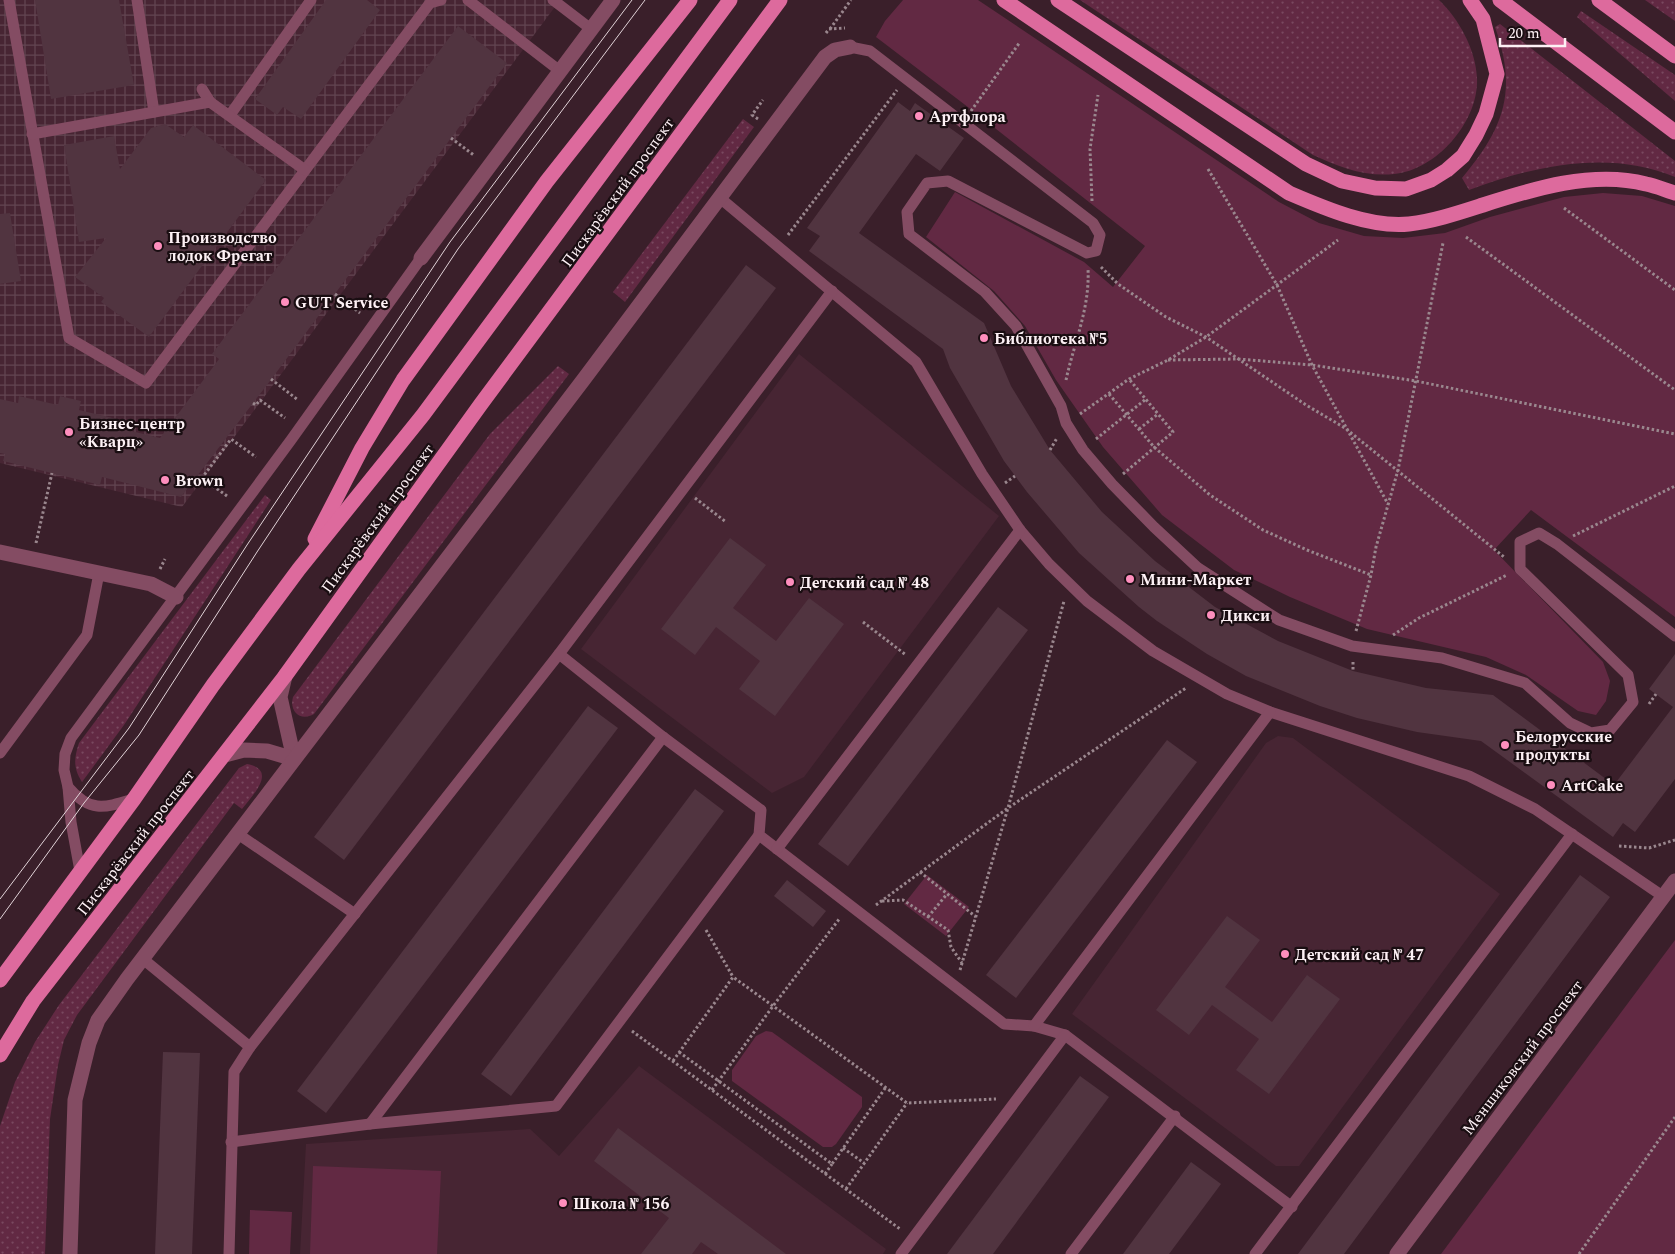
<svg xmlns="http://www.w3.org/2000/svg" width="1675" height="1254" viewBox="0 0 1675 1254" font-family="Spectral,serif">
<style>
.built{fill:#472533}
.industrial{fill:url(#industrial-grid)}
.grass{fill:url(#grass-dots)}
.green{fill:#622943}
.building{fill:#513440}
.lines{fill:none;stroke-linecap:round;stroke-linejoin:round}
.path{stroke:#9a878e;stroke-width:3;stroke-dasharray:2.5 2.5;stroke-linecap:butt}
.service{stroke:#844c63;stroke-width:11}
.minor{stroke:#844c63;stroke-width:15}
.primary{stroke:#dd6a9d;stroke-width:15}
.tram{stroke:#e1d3d8;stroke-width:1}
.poi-dot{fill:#fe8ebd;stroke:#1a0e12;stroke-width:2}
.labels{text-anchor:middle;stroke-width:4.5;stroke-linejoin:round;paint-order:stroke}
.poi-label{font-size:16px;font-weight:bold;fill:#fdf1f5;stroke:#1a0e12;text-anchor:start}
.street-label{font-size:16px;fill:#fdf1f5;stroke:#1a0e12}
</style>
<defs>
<pattern id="industrial-grid" width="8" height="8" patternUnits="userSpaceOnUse" patternTransform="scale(1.25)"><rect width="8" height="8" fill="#472533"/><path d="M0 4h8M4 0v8" fill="none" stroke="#624551"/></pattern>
<pattern id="grass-dots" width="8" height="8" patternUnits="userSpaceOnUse" patternTransform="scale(1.25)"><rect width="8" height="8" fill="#622943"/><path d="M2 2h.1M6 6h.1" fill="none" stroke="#79485f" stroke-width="1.8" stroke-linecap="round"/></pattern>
</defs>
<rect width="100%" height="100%" fill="#3a1f2a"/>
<g class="built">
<path d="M799,354l200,162 -195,261 -32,16 -191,-144z"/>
<path d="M1278,736l15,2 207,156 -201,272h-23l-204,-152 194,-271z"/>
<path d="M639,1066l247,183 -3,5h-583l6,-110 224,-15 29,27z"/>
</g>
<path class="industrial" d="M0,0h560l-378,507 -182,-44z"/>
<g class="grass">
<path d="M1080,0h359c20,19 37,50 38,78 2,43 -40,92 -83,96 -29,3 -55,-7 -81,-19z"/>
<path d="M1645,0h30v21z"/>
<path d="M1581,11l94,64v26l-98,-84z"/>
<path d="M1500,24l175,137v16c-66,-28 -142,-11 -206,13l-7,-12c42,-50 56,-87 33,-151z"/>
<path d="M743,119l11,8 -129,175 -12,-10z"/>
<path d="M558,366l11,8 -255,340c-14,8 -25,-3 -21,-17l197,-263z"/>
<path d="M265,495l6,5 -147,225 -42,57c-9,-14 -8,-24 -3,-39z"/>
<path d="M247,764c31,6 6,31 -5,45l-8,-6 -157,212 -13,25 -6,25 -8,54 -5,135h-45v-128l15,-44 20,-40 24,-37 180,-237z"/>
</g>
<g class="green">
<path d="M903,0h75l301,202 40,21 45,13 39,2 42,-5 45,-16 74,-20 39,-4 39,3 33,10v411l-144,-107 -37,40 109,112 7,19 -4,20 -10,14 -18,-4 -52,-36 -40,-18 -119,-28 -77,-32 -56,-27 -72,-55 -59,-68 -47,-67 -31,-54 -31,-35 -68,-54 29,-45 129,70 29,25 32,-41 -168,-132 -101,-77 9,-16z"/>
<path d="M927,875l42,32 -23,29 -42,-32z"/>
<path d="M1675,940v314h-234z"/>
<path d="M766,1031l6,1 90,65v10l-26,37 -4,3h-9l-91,-66v-11l24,-34z"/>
<path d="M313,1166l128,5 -4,83h-127z"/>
<path d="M250,1210l42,2 -2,42h-41z"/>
</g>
<g class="building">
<path d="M35,0h84l15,85 -83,14z"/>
<path d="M326,0h41l13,10 -79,109 -18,-12 -6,8 -22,-16z"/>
<path d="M458,26l49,37 -237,318 -89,116 -79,-20 -2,8 -97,-24 2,-7 -5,-1v-54l18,4 1,-7 39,9 2,-9 21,5 -2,9 38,9 -2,8 45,11 59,-79 -7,-5z"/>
<path d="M898,102l12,9 5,-8 49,35 -24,33 -24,-17 -57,79 125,90 27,63 39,64 52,62 53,49 60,46 63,34 75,30 73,17 67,7 121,90 59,-78 -24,-18 26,-35v125l-40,53 -12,-9 -10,14 -132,-96 -64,-9 -60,-14 -37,-12 -74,-30 -39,-22 -50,-33 -18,-14 -60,-54 -52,-61 -23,-31 -54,-93 -7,-19 -134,-98 11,-15 -13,-8z"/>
<path d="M165,124l19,13 9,-12 73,55 -117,157 -48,-35 3,-4 -29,-21 31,-39 -27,4 -15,-97 50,-9 6,33 31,-41z"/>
<path d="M10,213l11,68 -21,3v-70z"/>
<path d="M746,265l30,23 -432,572 -30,-23z"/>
<path d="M730,538l36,27 -33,43 43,33 33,-43 35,26 -69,92 -36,-27 21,-28 -44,-34 -21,28 -34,-26z"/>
<path d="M998,607l30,23 -180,236 -30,-22z"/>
<path d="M588,706l30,22 -292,385 -29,-22z"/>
<path d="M1167,740l30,22 -181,236 -30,-23z"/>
<path d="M695,789l29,22 -213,285 -30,-22z"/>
<path d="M1580,875l30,22 -145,194 -121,163h-46z"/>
<path d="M787,880l39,31 -13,16 -39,-31z"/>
<path d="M1227,916l33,24 -35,47 47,35 35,-47 33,24 -71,95 -33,-24 23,-31 -47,-34 -23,30 -33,-25z"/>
<path d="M163,1052l37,1 -8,201h-37z"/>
<path d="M1080,1076l29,21 -116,157h-46z"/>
<path d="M618,1128l168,126h-68l-17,-12 -9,12h-51l28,-36 -75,-57z"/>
<path d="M1191,1162l30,22 -52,70h-46z"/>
</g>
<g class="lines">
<g class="path">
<path d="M830,29l21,-29"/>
<path d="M826,33l3,-4 16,-1"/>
<path d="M971,111l49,-69"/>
<path d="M758,119l-6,-4 11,-15"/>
<path d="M451,138l24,18"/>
<path d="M1208,169l69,116 35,80 76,139"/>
<path d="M1092,201l-2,-52 8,-54"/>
<path d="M1564,208l111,82"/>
<path d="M788,235l109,-145"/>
<path d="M1466,237l209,153"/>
<path d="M1101,267l17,17 48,33 40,20 100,68 39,23 159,129"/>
<path d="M335,294l25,19"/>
<path d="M1168,360l70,-1 74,6 104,16 259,53"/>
<path d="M271,379l27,21"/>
<path d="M1066,380c8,-37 24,-72 22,-111"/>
<path d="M1109,394l45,53 56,48 53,35 44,20 64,25"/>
<path d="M253,403l3,2 4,-5 25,18"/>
<path d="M1080,414l49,-35 39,-19 38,-23 132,-97"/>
<path d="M1139,429l19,-15"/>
<path d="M1096,439l50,-40"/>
<path d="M1050,450l7,-12"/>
<path d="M1123,474l50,-42 -44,-53"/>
<path d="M1005,483l10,-7"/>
<path d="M227,496l-25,-18 29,-39 25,18"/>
<path d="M695,498l31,24"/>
<path d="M1573,536l102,-50"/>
<path d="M36,543l16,-70"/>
<path d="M160,569l5,-10"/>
<path d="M863,622l43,33"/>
<path d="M1356,631l15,-56 5,-28 22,-77 45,-227"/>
<path d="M1393,635l26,-17 88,-43"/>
<path d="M1353,662v9"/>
<path d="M1649,704l7,-10"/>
<path d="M1619,846l30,2 26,-8"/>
<path d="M920,872l56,45"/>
<path d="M882,901l21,-1 45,30 3,17 11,16"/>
<path d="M876,905l132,-97 178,-120"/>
<path d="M928,917l19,-23"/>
<path d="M706,930l27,47"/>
<path d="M960,970l48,-162 56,-207"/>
<path d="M632,1031l268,198"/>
<path d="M679,1052l153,112 54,-77"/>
<path d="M673,1061l60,-84 174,126 89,-4"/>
<path d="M712,1090l61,-84 67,-88"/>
<path d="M843,1148l21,15"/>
<path d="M825,1174l7,-10"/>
<path d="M846,1189l61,-86"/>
<path d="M1579,1254l96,-137"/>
</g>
<g class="service">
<path d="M9,0l60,338 77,45 284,-380 11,-3"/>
<path d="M137,0l17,112"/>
<path d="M468,0l92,71"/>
<path d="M553,0l38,29"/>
<path d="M850,47l20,4 223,172 7,12 -4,16 -9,2 -139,-72 -21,2 -20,29 2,22 76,58 31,34 45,80 5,17 17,27 29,34 42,43 44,41 81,52 73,26 90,12 83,25 45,40 21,10 19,-3 23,-28 -5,-27 -108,-106v-27l19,-9 18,11 118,92"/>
<path d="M202,89l8,13"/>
<path d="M230,115l81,-115"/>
<path d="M32,134l178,-32 95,68"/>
<path d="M720,198l196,164 66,112 38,56 29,34 38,37 66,50 74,43 43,18 199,64 66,33 129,88"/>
<path d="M559,654l104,83 98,73 -2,25 245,189 30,2 31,9 227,172"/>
<path d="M0,753l87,-118 12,-62"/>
<path d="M68,787c22,26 36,21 66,12"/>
<path d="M238,834l117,80"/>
<path d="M777,849l243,-319"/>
<path d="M80,871l-9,-49 -3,-35 -4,-17 1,-16 6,-16 220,-298 130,-182"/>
<path d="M143,959l107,88 -16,25 -5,182"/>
<path d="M1034,1026l236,-314"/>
<path d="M250,1047l309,-393 273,-363"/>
<path d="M370,1124l293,-387"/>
<path d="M231,1142l139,-18 186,-18 203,-271"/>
<path d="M901,1254l164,-219"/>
<path d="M1071,1254l104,-138"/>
<path d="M1255,1254l317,-420"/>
</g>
<g class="minor">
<path d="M421,258l192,-258"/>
<path d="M0,552l151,32 25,13"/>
<path d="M285,676l-5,21 14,62"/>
<path d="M225,755l19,-5 23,1 27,8"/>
<path d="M70,1254l5,-154 14,-57 9,-23 29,-41 457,-600 241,-322 10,-7 15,-3"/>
<path d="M1397,1254l278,-373"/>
</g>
<g class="primary">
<path d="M1004,0l285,193c35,15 81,35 120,31 25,-3 49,-11 74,-19 50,-16 110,-35 163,-21 10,2 19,6 29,9"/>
<path d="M1058,0l248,164 36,17 33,7 31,1 25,-9 16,-10 16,-14 13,-21 10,-21 11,-40 -14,-55 -13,-19"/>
<path d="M1500,0l175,132"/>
<path d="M1599,0l76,56"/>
<path d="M315,539l47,-91 41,-68 144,-199 143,-181"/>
<path d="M0,980l134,-181 79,-114 86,-116 124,-154 307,-415"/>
<path d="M0,1055l33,-54 252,-325 196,-272 299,-404"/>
</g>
<g class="tram">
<path d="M0,899l129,-171 118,-183 203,-303 182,-242"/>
<path d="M0,919l84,-116 55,-68 118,-183 201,-303 187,-249"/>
</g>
</g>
<g class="poi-dot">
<circle cx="919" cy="116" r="5"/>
<circle cx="158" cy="246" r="5"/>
<circle cx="285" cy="302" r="5"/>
<circle cx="984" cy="338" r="5"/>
<circle cx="69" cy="432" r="5"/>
<circle cx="165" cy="480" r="5"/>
<circle cx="1130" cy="579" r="5"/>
<circle cx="790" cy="582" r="5"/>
<circle cx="1211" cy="615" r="5"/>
<circle cx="1505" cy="745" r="5"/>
<circle cx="1551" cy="785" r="5"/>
<circle cx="1285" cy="954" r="5"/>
<circle cx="563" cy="1203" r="5"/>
</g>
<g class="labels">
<g class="poi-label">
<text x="929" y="122">Артфлора</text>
<text x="168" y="243">Производство<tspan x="168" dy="18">лодок Фрегат</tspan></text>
<text x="295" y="308">GUT Service</text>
<text x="994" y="344">Библиотека №5</text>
<text x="79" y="429">Бизнес-центр<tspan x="79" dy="18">«Кварц»</tspan></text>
<text x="175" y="486">Brown</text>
<text x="1140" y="585">Мини-Маркет</text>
<text x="800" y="588">Детский сад № 48</text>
<text x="1221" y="621">Дикси</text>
<text x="1515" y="742">Белорусские<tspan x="1515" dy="18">продукты</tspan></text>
<text x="1561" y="791">ArtCake</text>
<text x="1295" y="960">Детский сад № 47</text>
<text x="573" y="1209">Школа № 156</text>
</g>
<g class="street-label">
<text transform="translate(617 192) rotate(-54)" y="6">Пискарёвский проспект</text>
<text transform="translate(377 518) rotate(-54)" y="6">Пискарёвский проспект</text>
<text transform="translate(135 842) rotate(-52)" y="6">Пискарёвский проспект</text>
<text transform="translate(1522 1057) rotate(-53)" y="6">Меншиковский проспект</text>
</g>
</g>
<path d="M1500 38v8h65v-8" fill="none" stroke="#fdf1f5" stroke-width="2.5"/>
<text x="1508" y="38" font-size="15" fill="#fdf1f5" stroke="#1a0e12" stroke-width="4" paint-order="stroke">20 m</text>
</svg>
